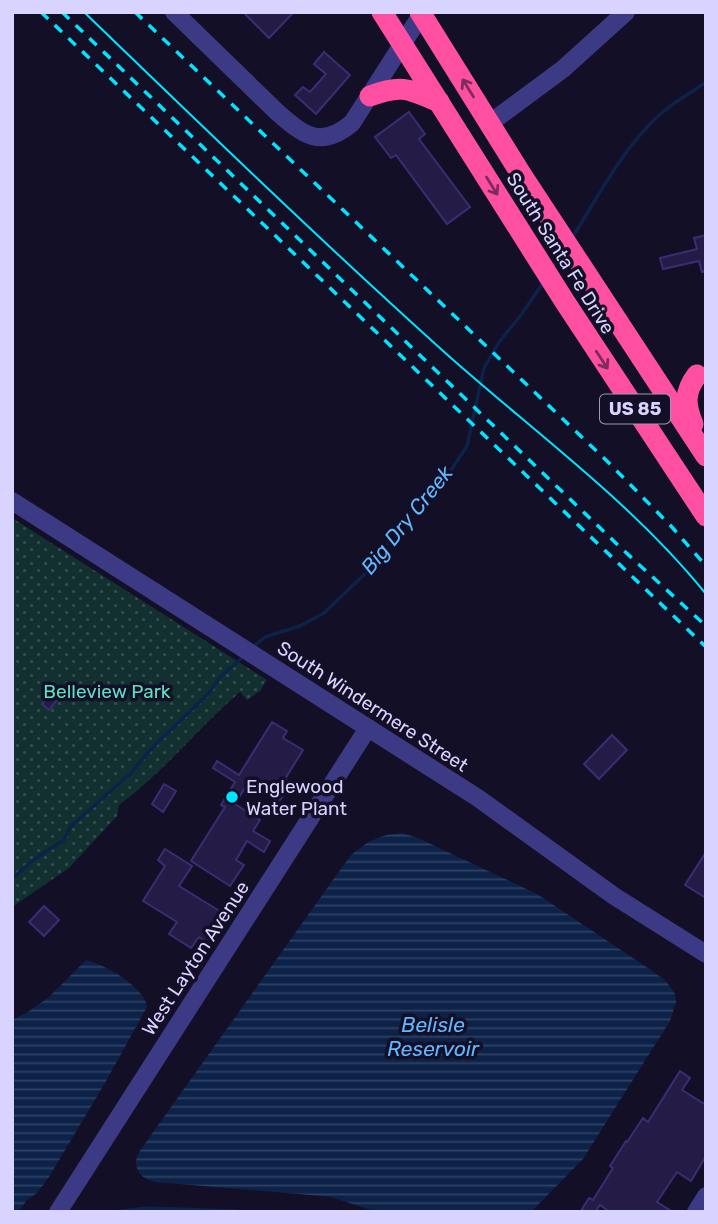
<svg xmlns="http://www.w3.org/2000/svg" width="718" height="1224" viewBox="0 0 718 1224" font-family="Rubik,sans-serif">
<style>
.park{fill:url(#park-dots)}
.water{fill:url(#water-rules)}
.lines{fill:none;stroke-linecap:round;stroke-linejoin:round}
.stream{stroke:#0c2248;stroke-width:3.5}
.building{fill:#241b47;stroke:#3b2d73;stroke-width:2}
.minor{stroke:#3d3a85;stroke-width:18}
.highway{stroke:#ff4fa3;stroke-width:21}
.tram{stroke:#00e5ff;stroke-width:2}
.rail{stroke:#00e5ff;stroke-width:3.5;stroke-dasharray:10 9;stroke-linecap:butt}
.oneway{stroke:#7d2c5e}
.poi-dot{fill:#00e5ff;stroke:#130f26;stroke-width:2.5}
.labels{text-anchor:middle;stroke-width:7;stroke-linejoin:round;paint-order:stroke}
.shield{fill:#130f26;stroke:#9e99be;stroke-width:2}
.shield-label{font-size:18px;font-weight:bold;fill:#d9d4ff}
.street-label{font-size:19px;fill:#d9d4ff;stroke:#130f26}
.park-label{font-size:19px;fill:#5fe0c0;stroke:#130f26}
.poi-label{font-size:19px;fill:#d9d4ff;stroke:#130f26;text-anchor:start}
.water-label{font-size:21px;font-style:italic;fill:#62b6ff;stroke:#130f26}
</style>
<defs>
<pattern id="park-dots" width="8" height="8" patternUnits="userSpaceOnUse" patternTransform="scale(1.75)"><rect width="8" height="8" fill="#12302f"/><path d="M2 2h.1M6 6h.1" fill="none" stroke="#344d4e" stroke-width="1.8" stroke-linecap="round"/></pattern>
<pattern id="water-rules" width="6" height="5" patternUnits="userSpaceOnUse" patternTransform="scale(1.75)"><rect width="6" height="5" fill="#0c2248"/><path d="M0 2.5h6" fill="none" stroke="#2f4163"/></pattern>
</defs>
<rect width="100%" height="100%" fill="#130f26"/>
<path class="park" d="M12,518l255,162 -7,11 -13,9 -7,-8c-42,36 -76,80 -121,113l-2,11 -48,52 -57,39z"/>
<g class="water">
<path d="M402,833l16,5 119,56 114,76 15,11 9,13 1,8 -6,19 -87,138 -52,53h-154l-46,-15 -21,-2 -155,-13c-15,-3 -24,-15 -16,-30l211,-296c16,-14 30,-22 52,-23z"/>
<path d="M86,960c18,4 59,27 61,47l-42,76 -56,94 -12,16 -10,7 -9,12h-6v-192l16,-8 21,-15z"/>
</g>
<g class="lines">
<g class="stream">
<path d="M572,238c26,-41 49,-87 85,-121 14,-14 33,-23 49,-35"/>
<path d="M553,267l9,-14"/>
<path d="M252,648l13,-11 35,-11 24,-13 43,-41 52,-71 28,-25 20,-30 17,-78 15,-26 22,-27 22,-32"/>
<path d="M12,879l21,-19 31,-20 6,-13 60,-53 21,-25 58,-56 10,-15 25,-22"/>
<path d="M114,1212l33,-4 90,3"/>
</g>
</g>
<g class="building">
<path d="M243,12h51l-25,26z"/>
<path d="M324,52l26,23 -34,39 -21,-19 8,-8 7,5 16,-18 -12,-10z"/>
<path d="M409,112l16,22 -6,5 51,68 -23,17 -51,-69 -5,3 -16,-21z"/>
<path d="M706,235v36l-4,1 -3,-11 -36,8 -3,-11 37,-9 -3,-11z"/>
<path d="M53,691l7,5 -11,14 -7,-6z"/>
<path d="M272,722l15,9 -4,7 20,12 -18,29 6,4 -11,17 -25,-15 -3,5 -6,-4 -11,18 25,16 -7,11 17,10 -6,11 -17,-11 -11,19 8,5 -14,21 -39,-25 34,-54 -4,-2 14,-23 -22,-14 4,-7 22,14z"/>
<path d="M612,735l15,15 -28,29 -15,-15z"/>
<path d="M164,784l12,7 -13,21 -11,-8z"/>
<path d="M165,849l27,17 -13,20 47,29 -18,28 -9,-6 -8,11 -22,-14 8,-12 -34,-21 22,-35 -7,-6z"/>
<path d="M706,852v46l-21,-13z"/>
<path d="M44,906l15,14 -15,16 -15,-14z"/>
<path d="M680,1071l10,7 -8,12 24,15v51l-15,25 -14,-9 -20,30 16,10h-63l-10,-7 -5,7h-9l-4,-3 7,-11 4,2 20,-32 -3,-2 16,-25 1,1 16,-24 5,4z"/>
</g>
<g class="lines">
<g class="minor">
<path d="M174,12l103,100c27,24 44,37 75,11l71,-111"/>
<path d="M490,123l73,-54 63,-57"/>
<path d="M12,501l466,297 136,98 92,58"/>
<path d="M58,1212l310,-484"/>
<path d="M696,1212l10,-16"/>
</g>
<g class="highway">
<path d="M382,12l183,290 141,214"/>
<path d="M420,12l101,162 185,282"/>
<path d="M370,96c32,-12 39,-7 69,6"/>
<path d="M693,424c-8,-19 -9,-32 4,-49"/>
</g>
<path class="tram" d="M84,12c118,114 236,228 358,338 89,80 188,150 264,244"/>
<g class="rail">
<path d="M41,12l665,635"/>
<path d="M62,12l559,536 85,78"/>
<path d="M135,12l473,450 63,64 35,40"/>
</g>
</g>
<defs><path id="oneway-shaft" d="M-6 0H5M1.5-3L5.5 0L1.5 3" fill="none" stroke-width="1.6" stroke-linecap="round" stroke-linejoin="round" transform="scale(1.75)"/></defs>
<g class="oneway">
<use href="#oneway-shaft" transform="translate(468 88) rotate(-122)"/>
<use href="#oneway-shaft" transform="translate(492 186) rotate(58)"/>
<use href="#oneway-shaft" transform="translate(602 360) rotate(57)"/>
</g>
<circle class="poi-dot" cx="232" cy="797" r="7"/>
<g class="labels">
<rect class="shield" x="600" y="394.5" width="70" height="29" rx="5"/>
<g class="shield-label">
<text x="635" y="415">US 85</text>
</g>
<g class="street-label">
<text transform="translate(561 253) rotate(58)" y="7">South Santa Fe Drive</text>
<text transform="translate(373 706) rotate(33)" y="7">South Windermere Street</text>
<text transform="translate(195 958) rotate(-57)" y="7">West Layton Avenue</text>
</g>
<g class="park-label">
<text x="107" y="698">Belleview Park</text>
</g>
<g class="poi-label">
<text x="246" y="793">Englewood<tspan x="246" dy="22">Water Plant</tspan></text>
</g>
<g class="water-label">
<text transform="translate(407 520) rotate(-51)" y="7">Big Dry Creek</text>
<text x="433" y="1032">Belisle<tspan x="433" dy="24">Reservoir</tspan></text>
</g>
</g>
<rect width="718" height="1224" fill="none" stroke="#d9d4ff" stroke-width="28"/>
</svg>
